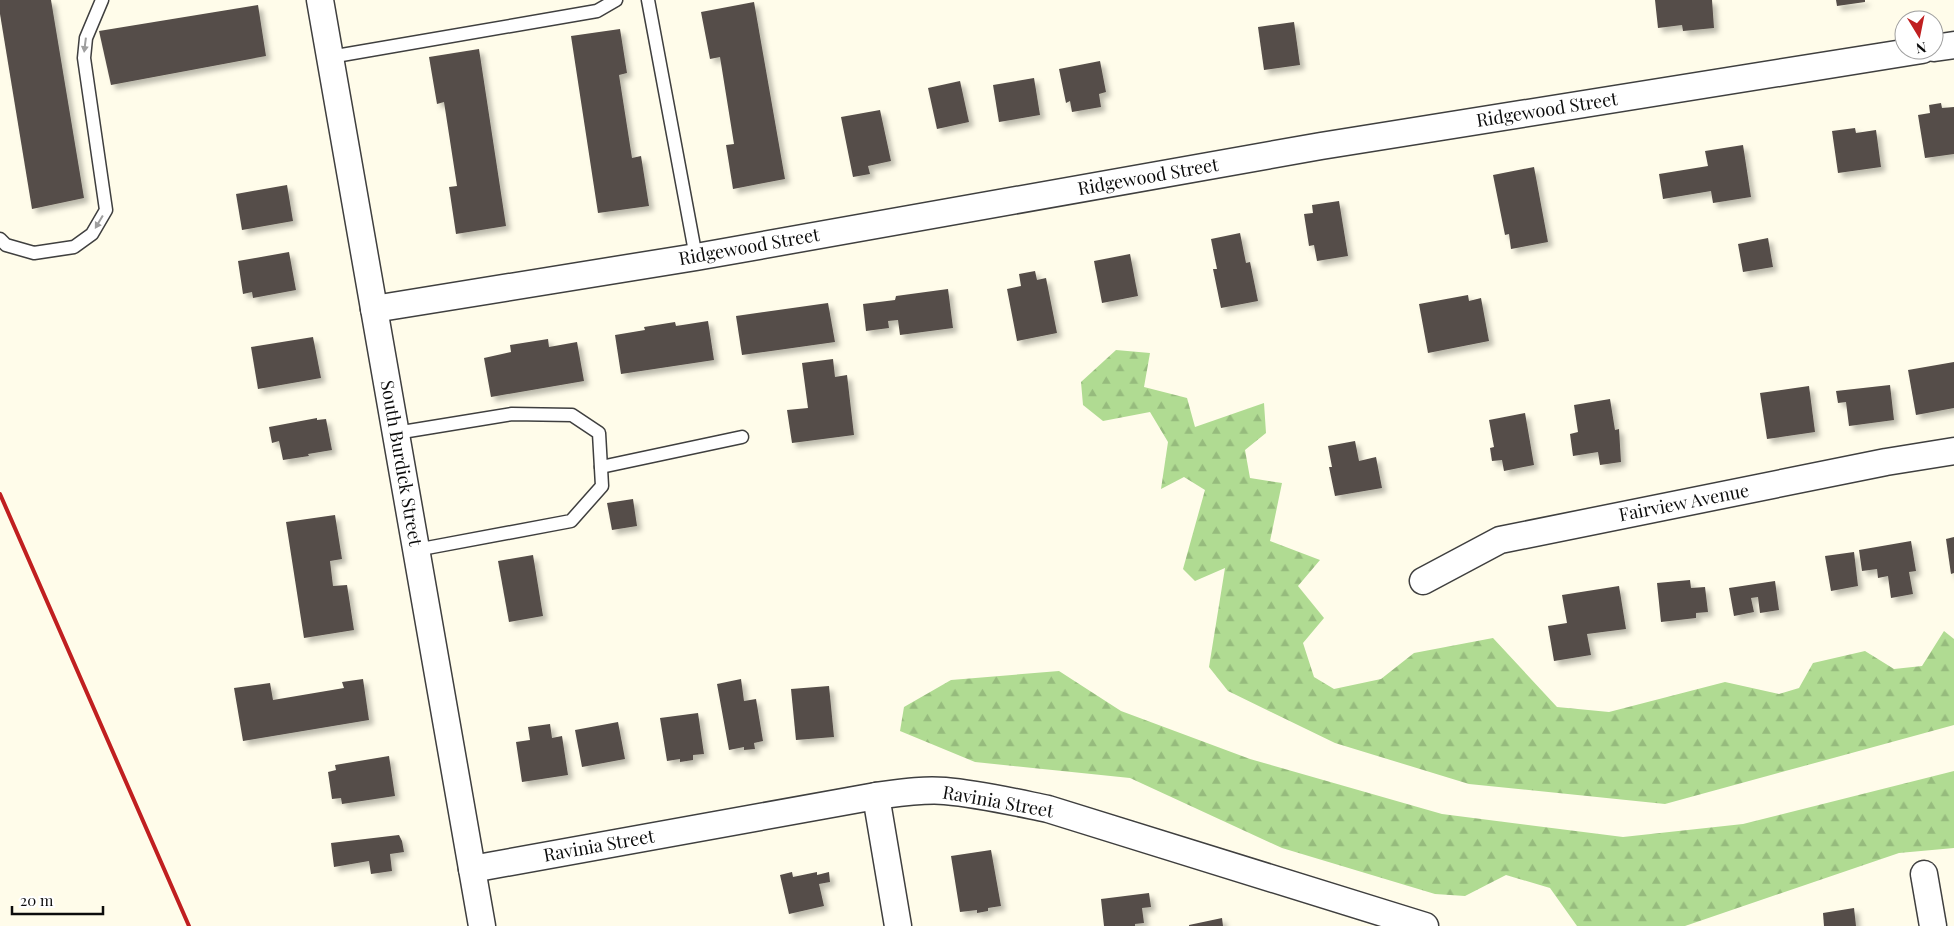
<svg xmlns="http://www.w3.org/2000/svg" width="1954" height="926" viewBox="0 0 1954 926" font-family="'Playfair Display',serif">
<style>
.forest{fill:url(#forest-firs)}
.building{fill:#554d48;filter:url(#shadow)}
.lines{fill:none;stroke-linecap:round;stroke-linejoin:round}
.service-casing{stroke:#3f3f3f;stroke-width:15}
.minor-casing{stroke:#3f3f3f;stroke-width:29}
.service{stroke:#fff;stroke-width:12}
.minor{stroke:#fff;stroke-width:26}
.rail{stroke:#c01f20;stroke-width:4}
.oneway{fill:#9e9e9e}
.labels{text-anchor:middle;stroke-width:5;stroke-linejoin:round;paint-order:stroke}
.street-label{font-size:18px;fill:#0c0c0c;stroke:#fff}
</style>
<defs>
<pattern id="forest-firs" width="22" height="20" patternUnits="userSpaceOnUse" patternTransform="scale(1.25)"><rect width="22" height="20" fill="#b0db92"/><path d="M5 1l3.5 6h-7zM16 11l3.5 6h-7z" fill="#96bb7d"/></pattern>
<filter id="shadow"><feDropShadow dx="4.5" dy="4.5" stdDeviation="2.5" flood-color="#0004"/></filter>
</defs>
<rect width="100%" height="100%" fill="#fffcea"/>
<g class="forest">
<path d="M1116,350l34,3 -6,34 43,11 8,29 69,-24 2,30 -21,17 5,28 32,5 -12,58 50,19 -22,26 26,32 -21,25 11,34 20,12 47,-10 33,-26 79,-15 64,69 52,5 116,-30 54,12 20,-6 14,-25 52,-12 29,18 28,-3 22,-35 10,8v86l-289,79 -196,-20 -134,-41 -107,-52 -19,-24 16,-99 -30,13 -12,-12 22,-79 -21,-13 -23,12 7,-47 -18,-30 -47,9 -20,-16 -2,-23z"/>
<path d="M1059,671l62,40 129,48 192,55 181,23 120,-13 211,-53v77l-55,5 -214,73h-108l-27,-38 -44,-13 -41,21 -30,-2 -153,-46 -152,-70 -155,-16 -75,-31 4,-24 47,-27z"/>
</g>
<g class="building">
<path d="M0,0h51l33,198 -52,11 -32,-195z"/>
<path d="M1655,0h57l2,28 -31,3 -1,-6 -24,3z"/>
<path d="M1836,0h29v2l-28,4z"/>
<path d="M754,2l31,177 -52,10 -7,-44 8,-1 -14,-87 -10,2 -9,-47z"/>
<path d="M258,5l8,51 -155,29 -12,-54z"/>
<path d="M1294,22l6,43 -36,5 -6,-43z"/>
<path d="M620,29l7,44 -8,2 13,83 9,-2 8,50 -51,7 -27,-177z"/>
<path d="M479,49l27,177 -50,8 -7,-47 8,-1 -13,-84 -7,2 -8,-47z"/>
<path d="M1100,61l6,31 -7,2 2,13 -29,5 -2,-11 -4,2 -7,-34z"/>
<path d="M1034,78l6,37 -41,7 -6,-37z"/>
<path d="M960,81l9,41 -32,7 -9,-41z"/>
<path d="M1941,103l1,5 12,-1v47l-29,4 -7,-43 12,-2 -1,-8z"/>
<path d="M880,110l11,51 -23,5 2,8 -17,3 -12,-60z"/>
<path d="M1855,128l1,5 20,-3 5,37 -43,6 -6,-42z"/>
<path d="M1743,145l8,52 -38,6 -2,-12 -48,8 -4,-25 49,-8 -3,-15z"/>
<path d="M1534,167l14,75 -37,7 -2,-15 -4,1 -12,-60z"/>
<path d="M287,185l6,36 -51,9 -6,-36z"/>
<path d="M1339,201l9,55 -31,5 -3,-16 -5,1 -5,-32 9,-1 -1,-8z"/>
<path d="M1240,233l6,30 4,-1 8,39 -37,7 -8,-39h4l-6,-30z"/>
<path d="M1768,238l5,29 -30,5 -5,-28z"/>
<path d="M289,252l7,38 -43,8 -1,-6 -9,2 -5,-33z"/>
<path d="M1130,254l8,42 -36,7 -8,-42z"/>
<path d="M1035,271l2,9 9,-2 11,55 -40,8 -10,-52 14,-3 -2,-12z"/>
<path d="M948,289l5,39 -53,7 -2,-15 -10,1 1,7 -23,3 -3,-27 32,-4 1,-4z"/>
<path d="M1468,295l1,6 12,-3 8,43 -61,12 -9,-49z"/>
<path d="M828,303l7,39 -93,13 -6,-39z"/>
<path d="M708,321l6,39 -93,14 -6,-39 30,-5 -1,-3 31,-5 1,4z"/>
<path d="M313,337l8,41 -63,11 -7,-42z"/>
<path d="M548,339l1,8 28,-5 7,39 -93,16 -7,-39 27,-6 -1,-7z"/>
<path d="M833,359l2,18 12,-2 7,60 -62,8 -5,-33 21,-2 -6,-45z"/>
<path d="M1954,362v46l-38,7 -8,-45z"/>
<path d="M1890,385l4,35 -45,6 -3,-24 -8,1 -2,-12z"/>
<path d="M1809,386l6,46 -48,7 -7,-46z"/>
<path d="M1610,399l5,31 4,-1 2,33 -21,3 -2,-13 -25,4 -3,-22 8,-2 -4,-27z"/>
<path d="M1525,413l9,52 -30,6 -2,-11 -10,1 -2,-13 4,-1 -5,-27z"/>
<path d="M317,418v2l9,-1 6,31 -24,4 1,2 -26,4 -4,-19 -7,2 -3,-16z"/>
<path d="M1355,441l4,20 17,-4 6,31 -47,8 -6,-29h3l-4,-21z"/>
<path d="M633,499l4,27 -25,4 -5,-27z"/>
<path d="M335,515l7,44 -12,2 3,25 14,-1 7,45 -50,8 -18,-116z"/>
<path d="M1954,537v36l-3,1 -5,-35z"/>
<path d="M1911,541l5,30 -7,1 4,22 -22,4 -3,-22 -10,2 -1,-9 -15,2 -3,-21z"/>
<path d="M1854,552l4,34 -27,5 -6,-35z"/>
<path d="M533,555l10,61 -34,6 -11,-61z"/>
<path d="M1690,580l1,8 14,-1 3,25 -12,1v5l-35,4 -4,-39z"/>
<path d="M1775,581l4,29 -19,3 -2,-16 -7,1 3,14 -20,4 -5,-28z"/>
<path d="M1619,586l7,43 -39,5 4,21 -37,6 -6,-35 19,-3 -5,-28z"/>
<path d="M363,679l6,41 -126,21 -9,-53 36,-5 3,17 71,-12 -2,-6z"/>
<path d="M741,679l3,22 12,-2 7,42 -9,2 1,6 -11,1v-3l-15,3 -12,-66z"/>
<path d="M829,686l5,51 -38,3 -5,-51z"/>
<path d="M698,713l6,41 -11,1v5l-13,2v-3l-13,2 -7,-43z"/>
<path d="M618,722l7,37 -43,8 -7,-37z"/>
<path d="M550,724l2,14 10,-2 6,39 -46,7 -6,-40 14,-2 -2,-13z"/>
<path d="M389,756l6,40 -53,8 -1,-6 -9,1 -4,-27 8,-2 -1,-5z"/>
<path d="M399,835l3,6 2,11 -14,2 2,17 -21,3 -2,-13 -35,6 -3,-24z"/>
<path d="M991,850l10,56 -13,2v3l-11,2v-3l-17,2 -9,-56z"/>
<path d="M792,872l1,5 24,-5v3l12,-3 1,10 -11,2 5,22 -35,8 -9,-39z"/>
<path d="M1149,893l2,14 -9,1 2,15 -9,1v2h-31l-3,-27z"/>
<path d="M1854,908l2,18h-32l-1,-13z"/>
<path d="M1222,918l1,8h-34v-1z"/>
</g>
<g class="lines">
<defs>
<g id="service">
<path d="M648,0l48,257"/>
<path d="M330,57l267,-46 19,-11"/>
<path d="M0,239l6,6 28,8 40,-6 18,-13 14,-24 -22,-152 2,-20 16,-38"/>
<path d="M396,433l116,-19 60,1 27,18 3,53 -31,35 -155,29"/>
<path d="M601,467l141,-30"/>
</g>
<g id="minor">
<path d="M320,0l162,926"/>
<path d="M1934,48l20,-3"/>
<path d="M374,309l322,-52 625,-111 601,-96"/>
<path d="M1423,581l77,-41 386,-78 68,-11"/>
<path d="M876,796l22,130"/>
<path d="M472,869l404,-73c23,-3 46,-7 69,-5 35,3 69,11 103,18l377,117"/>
<path d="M1924,874l9,52"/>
</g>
</defs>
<use href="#service" class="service-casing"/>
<use href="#minor" class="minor-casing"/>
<use href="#service" class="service"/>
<use href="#minor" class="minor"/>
<path class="rail" d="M0,494l189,432"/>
</g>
<defs><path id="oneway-solid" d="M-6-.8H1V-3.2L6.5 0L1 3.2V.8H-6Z" transform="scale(1.25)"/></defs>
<g class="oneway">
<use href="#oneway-solid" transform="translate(85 45) rotate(97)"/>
<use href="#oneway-solid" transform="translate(99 222) rotate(121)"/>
</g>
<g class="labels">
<g class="street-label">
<text transform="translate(1547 110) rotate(-9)" y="6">Ridgewood Street</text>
<text transform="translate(1148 177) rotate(-10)" y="6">Ridgewood Street</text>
<text transform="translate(749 247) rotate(-10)" y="6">Ridgewood Street</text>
<text transform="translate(401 463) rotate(80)" y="6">South Burdick Street</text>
<text transform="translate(1684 503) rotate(-11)" y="6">Fairview Avenue</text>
<text transform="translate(998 802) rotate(10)" y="6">Ravinia Street</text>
<text transform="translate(599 846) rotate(-10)" y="6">Ravinia Street</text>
</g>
</g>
<g transform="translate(1919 35) rotate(170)"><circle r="24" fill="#ffffff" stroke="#9e9e9e"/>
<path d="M0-4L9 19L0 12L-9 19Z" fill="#c01f20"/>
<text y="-8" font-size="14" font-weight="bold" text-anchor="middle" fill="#0c0c0c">N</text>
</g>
<path d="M12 906v8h91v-8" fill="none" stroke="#0c0c0c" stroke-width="2.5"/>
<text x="20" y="906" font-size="15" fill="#0c0c0c" stroke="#ffffff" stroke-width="4" paint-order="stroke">20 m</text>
</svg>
